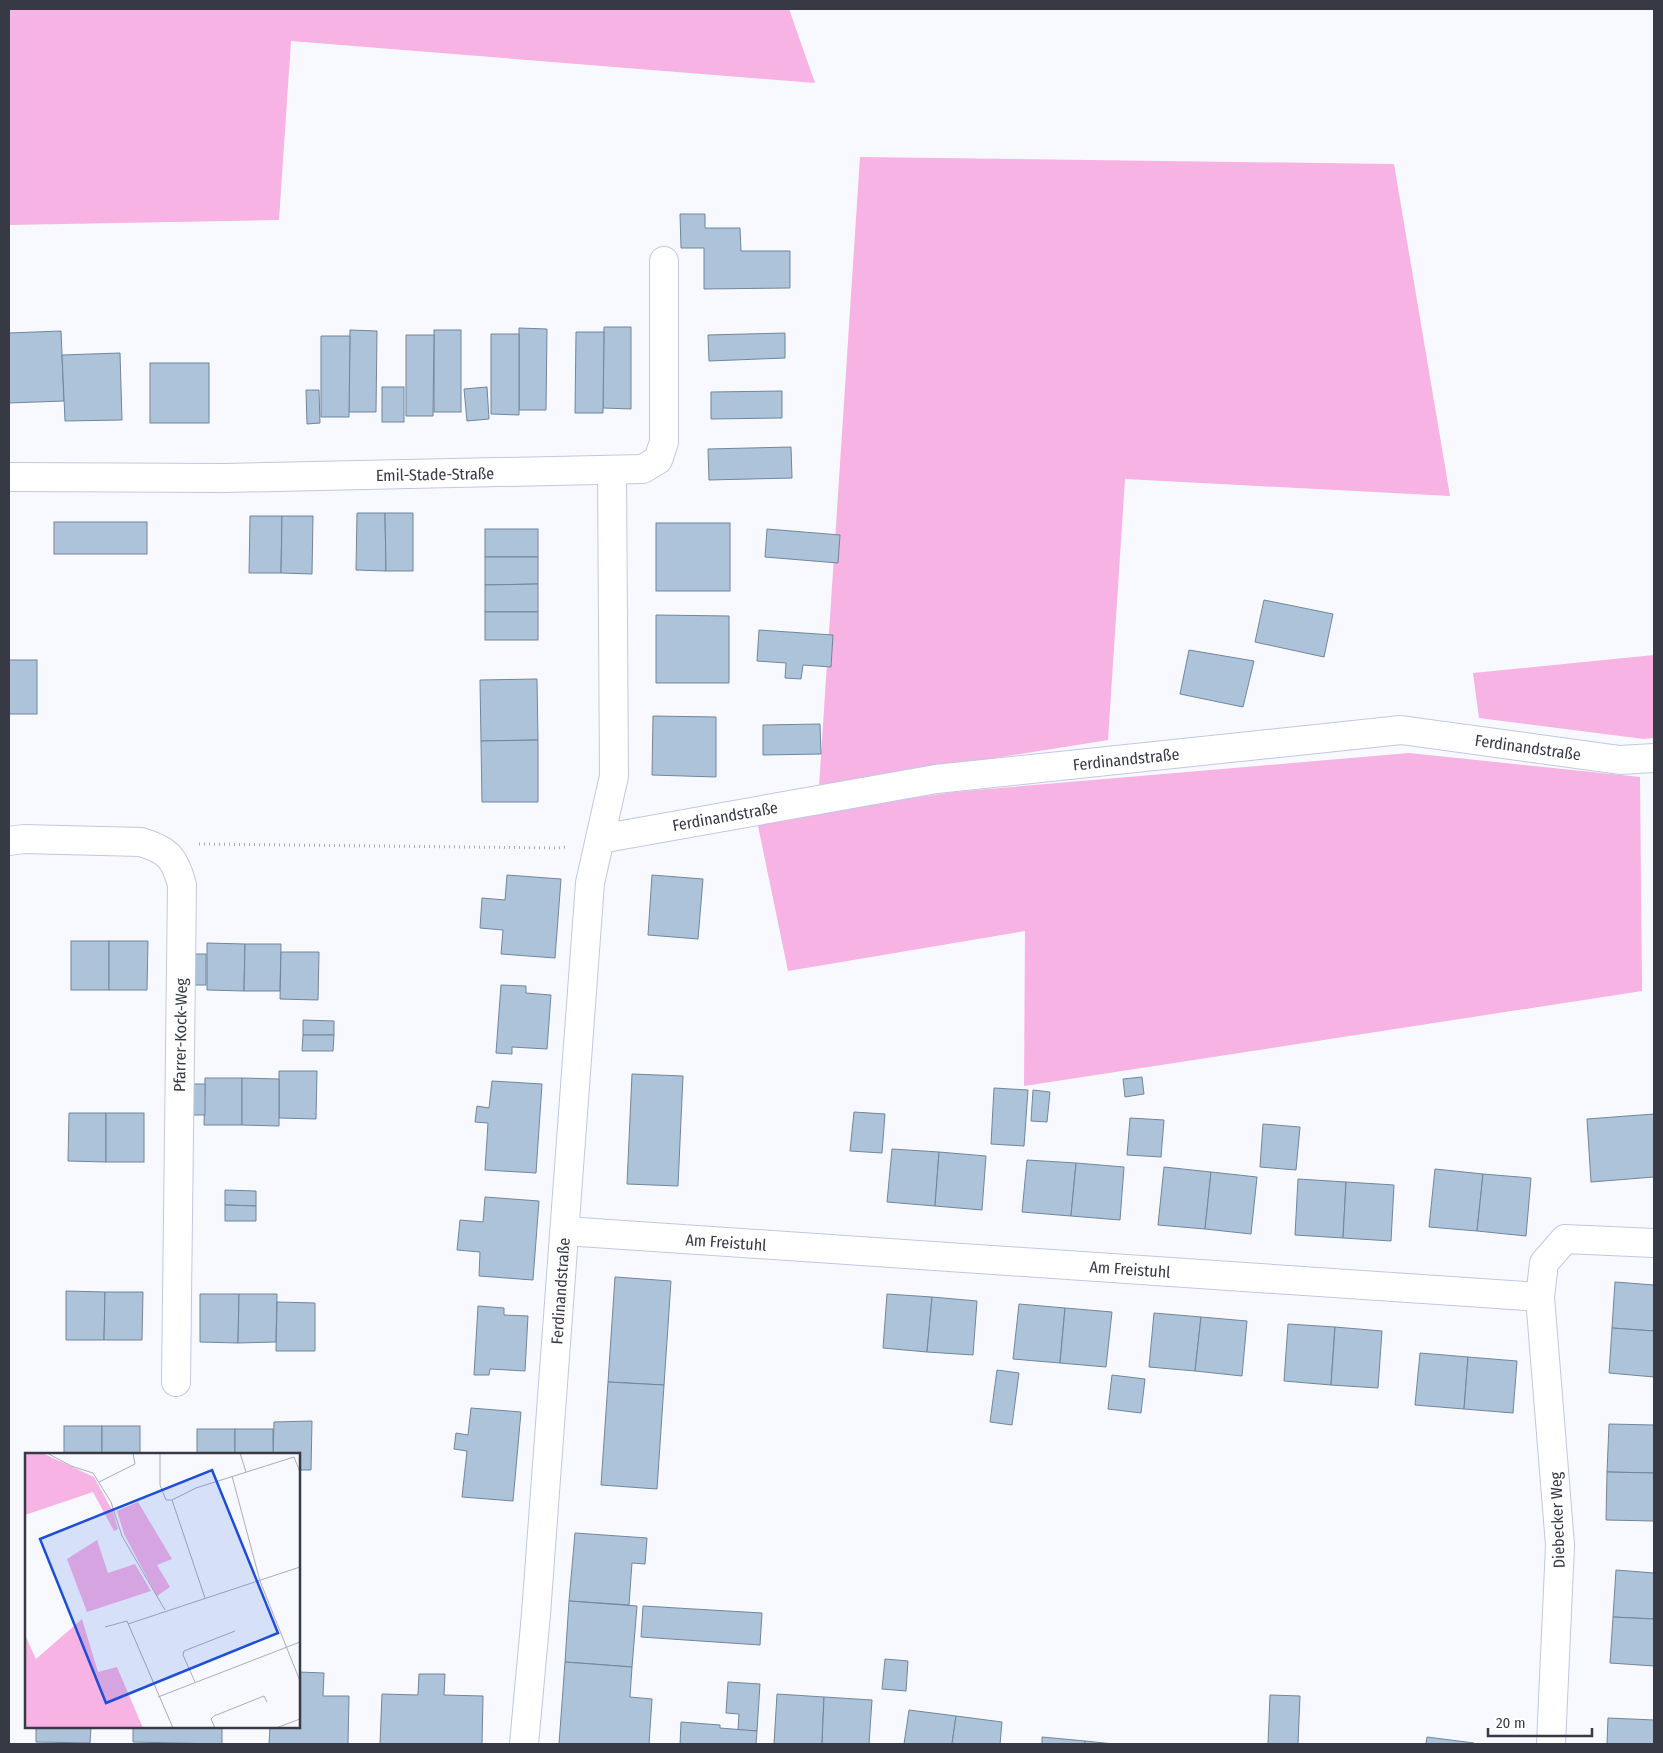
<svg xmlns="http://www.w3.org/2000/svg" width="1663" height="1753" viewBox="0 0 1663 1753" font-family="'Fira Sans Condensed',sans-serif">
<style>
.green{fill:#f6b3e3}
.building{fill:#adc3d9;stroke:#71869b}
.lines{fill:none;stroke-linecap:round;stroke-linejoin:round}
.street-casing{stroke:#c2c7e3;stroke-width:30}
.path{stroke:#a9abb3;stroke-width:3;stroke-dasharray:1 4;stroke-linecap:butt}
.street{stroke:#fff;stroke-width:28}
.labels{text-anchor:middle;stroke-width:4.5;stroke-linejoin:round;paint-order:stroke}
.street-label{font-size:16px;fill:#373945;stroke:#fff}
.inset-road{fill:none;stroke:#abacb5;stroke-width:1}
.view{fill:#1d4ed8;fill-opacity:0.15;stroke:#1d4ed8;stroke-width:2.5}
.inset-edge{fill:none;stroke:#373945;stroke-width:2.5}
</style>
<rect width="100%" height="100%" fill="#f8f9ff"/>
<g class="green">
<path d="M9,9h780l26,74 -524,-42 -12,179 -270,5z"/>
<path d="M860,157l534,7 56,332 -325,-17 -17,261 -289,46z"/>
<path d="M1654,655v83l-10,1 -165,-21 -6,-45z"/>
<path d="M1409,753l231,24 2,214 -618,95 1,-155 -237,40 -31,-150 196,-29z"/>
</g>
<g class="building">
<path d="M680,214h25v14h35l1,23h49v37l-86,1v-41h-23z"/>
<path d="M604,327h27v82l-28,-1z"/>
<path d="M519,328l28,1 -1,81h-27z"/>
<path d="M350,330l27,1 -1,81h-27z"/>
<rect x="434" y="330" width="27" height="82"/>
<path d="M61,331l3,70 -55,2v-70z"/>
<path d="M576,332h28l-1,81h-28z"/>
<path d="M785,333v25l-76,3 -1,-26z"/>
<path d="M491,334h28v81l-28,-1z"/>
<path d="M406,335h28l-1,81h-27z"/>
<path d="M321,336h29l-1,81h-28z"/>
<path d="M120,353l2,67 -57,1 -3,-66z"/>
<rect x="150" y="363" width="59" height="60"/>
<rect x="382" y="387" width="22" height="35"/>
<path d="M487,387l2,32 -22,2 -3,-32z"/>
<path d="M306,390h13l1,33 -13,1z"/>
<path d="M782,391v27l-71,1v-27z"/>
<path d="M791,447l1,31 -83,2 -1,-31z"/>
<path d="M357,513h28l1,58 -30,-1z"/>
<path d="M385,513h28v58h-27z"/>
<path d="M250,516h32l-1,57h-32z"/>
<path d="M282,516h31l-1,58 -31,-1z"/>
<rect x="54" y="522" width="93" height="32"/>
<rect x="656" y="523" width="74" height="68"/>
<rect x="485" y="529" width="53" height="28"/>
<path d="M767,529l73,6 -2,28 -73,-6z"/>
<path d="M485,557h53v27l-53,1z"/>
<path d="M538,584v28h-53v-27z"/>
<path d="M1264,600l69,14 -9,43 -69,-15z"/>
<rect x="485" y="612" width="53" height="28"/>
<path d="M656,615l73,1v67h-73z"/>
<path d="M759,630l74,5 -2,32 -28,-2 -2,14 -16,-1 1,-15 -29,-2z"/>
<path d="M1189,650l65,11 -11,46 -63,-13z"/>
<rect x="9" y="660" width="28" height="54"/>
<path d="M537,679l1,61 -57,1 -1,-61z"/>
<path d="M653,716l63,1v60l-64,-2z"/>
<path d="M820,724l1,30 -58,1v-30z"/>
<path d="M538,740v62h-56l-1,-61z"/>
<path d="M507,875l54,4 -6,79 -54,-4 2,-24 -23,-2 2,-30 23,2z"/>
<path d="M652,875l51,4 -5,60 -50,-4z"/>
<rect x="71" y="941" width="38" height="49"/>
<path d="M109,941h39l-1,49h-38z"/>
<path d="M207,943l38,1 -1,47 -37,-1z"/>
<path d="M245,944h36l-1,47h-36z"/>
<path d="M281,952h38l-1,48 -38,-1z"/>
<rect x="191" y="954" width="15" height="31"/>
<path d="M501,985l25,1v7l25,2 -4,54 -35,-2v7l-16,-1z"/>
<path d="M303,1020l31,1v14h-31z"/>
<path d="M303,1035h31l-1,16h-31z"/>
<path d="M279,1071h38l-1,48 -37,-1z"/>
<path d="M632,1074l51,2 -5,110 -51,-2z"/>
<path d="M1142,1077l2,17 -19,3 -2,-18z"/>
<path d="M205,1078h37v47h-38z"/>
<path d="M242,1078l37,1v47l-37,-1z"/>
<path d="M492,1081l50,3 -6,89 -51,-3 3,-47 -13,-1 2,-16 12,2z"/>
<rect x="189" y="1084" width="16" height="31"/>
<path d="M994,1088l34,2 -4,56 -33,-2z"/>
<path d="M1033,1090l17,2 -3,30 -16,-1z"/>
<path d="M854,1112l31,2 -3,39 -32,-2z"/>
<path d="M69,1113h37v49l-38,-1z"/>
<rect x="106" y="1113" width="38" height="49"/>
<path d="M1654,1114v63l-63,5 -4,-63z"/>
<path d="M1130,1118l34,2 -3,37 -34,-2z"/>
<path d="M1263,1124l37,3 -4,43 -36,-3z"/>
<path d="M892,1149l47,3 -4,54 -48,-4z"/>
<path d="M939,1152l47,4 -4,54 -47,-4z"/>
<path d="M1027,1160l49,3 -5,53 -49,-4z"/>
<path d="M1076,1163l48,4 -4,53 -49,-4z"/>
<path d="M1164,1167l47,5 -6,57 -47,-4z"/>
<path d="M1435,1169l48,5 -6,57 -48,-4z"/>
<path d="M1211,1172l46,5 -6,57 -46,-5z"/>
<path d="M1483,1174l48,4 -5,58 -49,-5z"/>
<path d="M1298,1179l48,3 -3,56 -48,-3z"/>
<path d="M1346,1182l48,3 -3,56 -48,-3z"/>
<path d="M225,1190l31,1v15l-31,-1z"/>
<path d="M485,1197l54,4 -6,79 -54,-4 1,-24 -23,-2 3,-30 23,2z"/>
<path d="M225,1205l31,1v15h-31z"/>
<path d="M615,1277l56,4 -7,104 -56,-3z"/>
<path d="M1615,1282l39,3v46l-42,-3z"/>
<path d="M66,1291l39,1 -1,48h-38z"/>
<path d="M105,1292h38l-1,48h-38z"/>
<path d="M200,1294h39l-1,49 -38,-1z"/>
<path d="M239,1294h38l-1,48 -38,1z"/>
<path d="M887,1294l45,3 -5,55 -44,-4z"/>
<path d="M932,1297l45,4 -4,54 -46,-3z"/>
<path d="M277,1302l38,1v48h-39z"/>
<path d="M1019,1304l46,4 -5,55 -47,-4z"/>
<path d="M478,1306l26,2v7l24,1 -3,55 -35,-2 -1,6h-15z"/>
<path d="M1065,1308l47,4 -6,55 -46,-4z"/>
<path d="M1154,1313l47,4 -6,54 -46,-4z"/>
<path d="M1201,1317l46,4 -5,55 -47,-5z"/>
<path d="M1288,1324l47,3 -4,58 -47,-4z"/>
<path d="M1335,1327l47,4 -4,57 -47,-3z"/>
<path d="M1612,1328l42,3v46l-45,-4z"/>
<path d="M1420,1353l48,4 -4,52 -49,-4z"/>
<path d="M1468,1357l49,4 -4,52 -49,-4z"/>
<path d="M997,1370l22,3 -7,52 -22,-3z"/>
<path d="M1112,1375l33,4 -4,34 -33,-4z"/>
<path d="M608,1382l56,3 -7,104 -56,-4z"/>
<path d="M471,1408l50,4 -8,89 -51,-4 5,-46 -13,-2 2,-16 12,2z"/>
<path d="M312,1421l-1,49h-12v-16h-26l1,-32z"/>
<path d="M1609,1424l45,1v48l-47,-1z"/>
<rect x="64" y="1426" width="38" height="28"/>
<rect x="102" y="1426" width="38" height="28"/>
<rect x="197" y="1429" width="38" height="25"/>
<rect x="235" y="1429" width="38" height="25"/>
<path d="M1607,1472l47,1v48l-48,-1z"/>
<path d="M575,1533l72,5 -2,26 -13,-1 -3,42 -60,-4z"/>
<path d="M1616,1570l38,3v46l-41,-2z"/>
<path d="M569,1601l68,5 -5,61 -67,-5z"/>
<path d="M643,1606l119,7 -2,32 -119,-8z"/>
<path d="M1613,1617l41,2v47l-44,-3z"/>
<path d="M885,1659l23,2 -2,30 -24,-2z"/>
<path d="M565,1662l67,5 -2,30 22,2 -3,45h-90z"/>
<path d="M299,1672l25,1 -1,23h26l-1,48h-79l1,-17h29z"/>
<path d="M419,1674h26l-1,21 39,1 -1,48h-102l2,-50 36,1z"/>
<path d="M728,1682l32,2 -3,47 -19,-1 1,-16 -13,-1z"/>
<path d="M777,1694l47,3 -2,47h-48z"/>
<path d="M1270,1695l30,1 -2,48h-30z"/>
<path d="M824,1697l48,3 -3,44h-47z"/>
<path d="M909,1710l47,6 -4,28h-48z"/>
<path d="M956,1716l46,6 -2,22h-48z"/>
<path d="M1608,1718l46,2v24h-47z"/>
<path d="M681,1722l39,3v3l37,3 -1,13h-76z"/>
<path d="M36,1727h55l-1,16 -54,-1z"/>
<path d="M133,1727h89v17l-89,-2z"/>
<path d="M1042,1737l43,4v3h-43z"/>
<path d="M1427,1737l47,6v1h-48z"/>
<path d="M1085,1741l29,3h-29z"/>
</g>
<g class="lines">
<defs>
<g id="street">
<path d="M9,477l216,1 418,-9 15,-9 6,-18v-181"/>
<path d="M600,839l336,-60 465,-49 219,30 34,-2"/>
<path d="M9,841l15,-2 117,3c27,8 34,16 41,43l-6,497"/>
<path d="M565,1231l975,66"/>
<path d="M524,1744l12,-130 54,-731 24,-107 -2,-305"/>
<path d="M1551,1744l9,-199 -20,-248 4,-34 21,-24 89,4"/>
</g>
</defs>
<use href="#street" class="street-casing"/>
<path class="path" d="M199,844l359,4 7,-1"/>
<use href="#street" class="street"/>
</g>
<g class="labels">
<g class="street-label">
<text transform="translate(435 474) rotate(-1)" y="6">Emil-Stade-Straße</text>
<text transform="translate(1528 747) rotate(8)" y="6">Ferdinandstraße</text>
<text transform="translate(1126 759) rotate(-6)" y="6">Ferdinandstraße</text>
<text transform="translate(725 816) rotate(-10)" y="6">Ferdinandstraße</text>
<text transform="translate(180 1035) rotate(-89)" y="6">Pfarrer-Kock-Weg</text>
<text transform="translate(726 1242) rotate(4)" y="6">Am Freistuhl</text>
<text transform="translate(1130 1269) rotate(4)" y="6">Am Freistuhl</text>
<text transform="translate(560 1291) rotate(-86)" y="6">Ferdinandstraße</text>
<text transform="translate(1557 1520) rotate(-92)" y="6">Diebecker Weg</text>
</g>
</g>
<g transform="translate(25 1453)">
<rect width="275" height="275" fill="#f8f9ff"/>
<path d="M0,0h17l52,24 19,35 5,17 -4,2 -21,-39 -68,23zM113,49l34,57 -15,6 13,22 -13,9 -33,-62 -7,-23zM72,87l11,33 27,-9 16,27 -64,21 -20,-53zM57,166l16,53 19,-5 26,61h-118v-93l11,24z" fill="#f6b3e3"/>
<path class="inset-road" d="M22,0l24,13 22,7 18,29 11,34 43,74M135,0v32l6,15h6M215,0l6,19M207,23l28,105 40,100M74,29l36,-18 -2,-11M147,47l24,-12 98,-31 6,15M147,47l33,98M103,171l172,-57M80,174l22,-6 46,107M170,229l-12,-27 1,-4 51,-20M133,244l142,-55M190,275l-4,-9 3,-3 50,-20 3,6M251,275l24,-9"/>
<path class="view" d="M187,17l66,163 -172,70 -66,-164z"/>
<rect width="275" height="275" class="inset-edge"/>
</g>
<rect width="1663" height="1753" fill="none" stroke="#373945" stroke-width="20"/>
<path d="M1488 1728v8h104v-8" fill="none" stroke="#373945" stroke-width="2.5"/>
<text x="1496" y="1728" font-size="15" fill="#373945" stroke="#ffffff" stroke-width="4" paint-order="stroke">20 m</text>
</svg>
